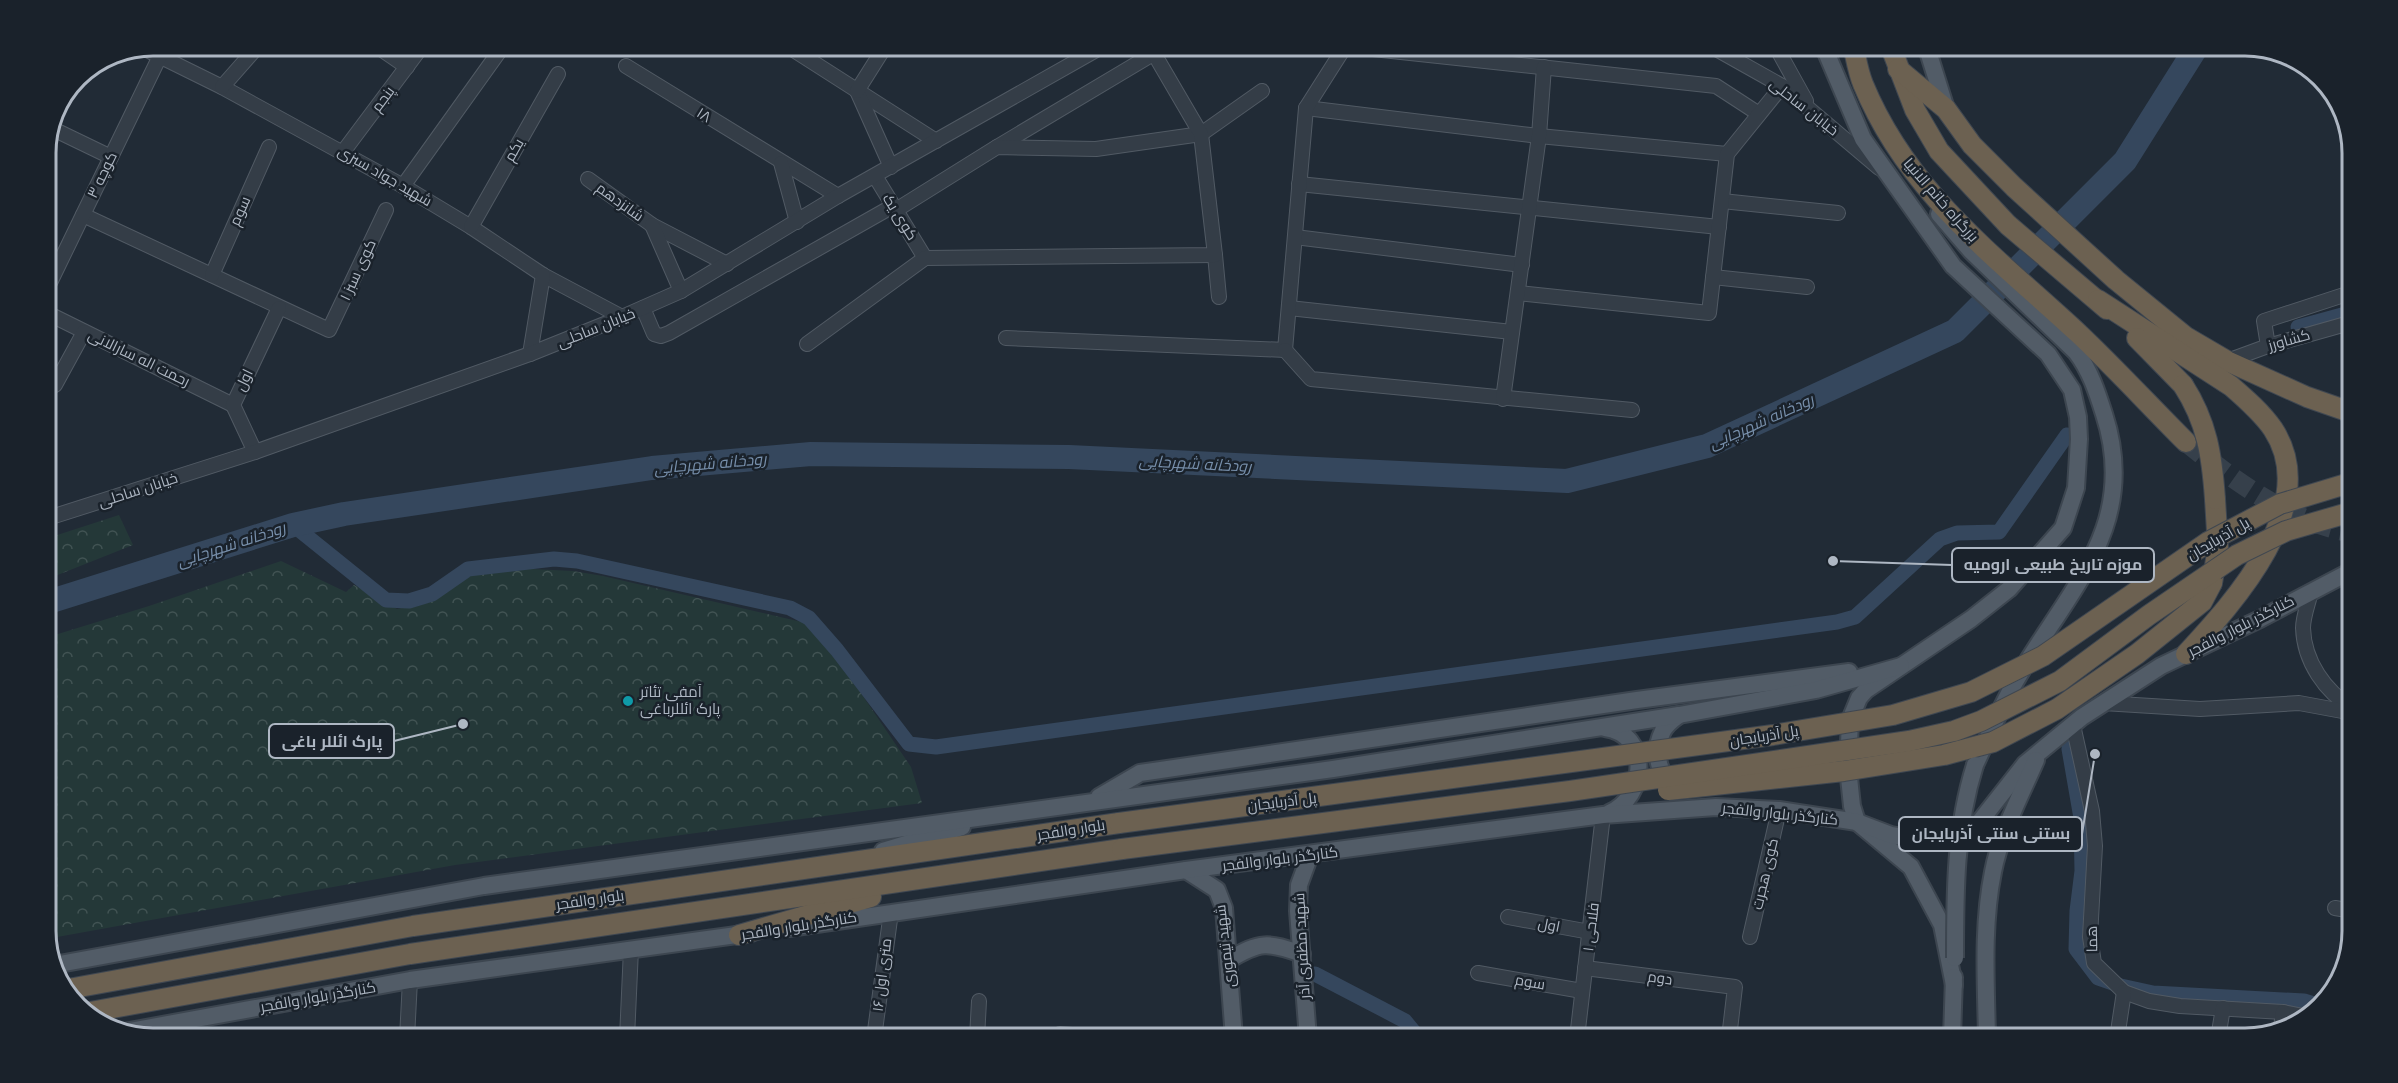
<svg xmlns="http://www.w3.org/2000/svg" width="2398" height="1083" viewBox="0 0 2398 1083" font-family="Mulish,Cairo,sans-serif">
<style>
.park{fill:url(#park-crowns)}
.lines{fill:none;stroke-linecap:round;stroke-linejoin:round}
.canal{stroke:#35475d;stroke-width:15}
.river{stroke:#35475d;stroke-width:24}
.highway-tunnel{stroke:#36404b;stroke-width:20;stroke-dasharray:20 10;stroke-linecap:butt}
.minor-casing{stroke:#515a64;stroke-width:16}
.major-casing{stroke:#3d4650;stroke-width:20}
.highway-casing{stroke:#3f4751;stroke-width:22}
.minor{stroke:#343d47;stroke-width:14}
.major{stroke:#525c67;stroke-width:16}
.highway{stroke:#6c6151;stroke-width:20}
.major-bridge-casing{stroke:#3d4650;stroke-width:20;stroke-linecap:butt}
.highway-bridge-casing{stroke:#3f4751;stroke-width:22;stroke-linecap:butt}
.major-bridge{stroke:#525c67;stroke-width:16}
.highway-bridge{stroke:#6c6151;stroke-width:20}
.culture-dot{fill:#0f9aa8;stroke:#1a222b;stroke-width:2}
.labels{text-anchor:middle;stroke-width:5;stroke-linejoin:round;paint-order:stroke}
.street-label{font-size:15px;fill:#aeb7c3;stroke:#1a222b}
.poi-label{font-size:15px;fill:#aeb7c3;stroke:#1a222b;text-anchor:start}
.water-label{font-size:16px;font-style:italic;fill:#778fab;stroke:#1a222b}
.rim{fill:none;stroke:#aeb7c3;stroke-width:3}
.leader{fill:none;stroke:#aeb7c3;stroke-width:2}
.callout-dot{fill:#aeb7c3;stroke:#1a222b;stroke-width:2}
.callout{fill:#1a222b;stroke:#aeb7c3;stroke-width:2}
.callout-label{font-size:16px;text-anchor:middle;font-weight:bold;fill:#aeb7c3}
</style>
<defs>
<pattern id="park-crowns" width="20" height="18" patternUnits="userSpaceOnUse" patternTransform="scale(1.5)"><rect width="20" height="18" fill="#243838"/><path d="M2 6a3 3 0 1 1 6 0M12 15a3 3 0 1 1 6 0" fill="none" stroke="#415353"/></pattern>
</defs>
<rect width="100%" height="100%" fill="#212b36"/>
<g class="park">
<path d="M119,515l14,30 -88,35v-41z"/>
<path d="M281,561l65,31 8,-7 43,24 21,-5 42,-25 25,-9 47,-1 41,2 30,5 203,47 46,57 59,87 11,36 -467,62 -409,74 -1,-301 104,-32z"/>
</g>
<g class="lines">
<g class="canal">
<path d="M2298,327l55,-15"/>
<path d="M293,525l93,75 23,1 23,-7 36,-25 86,-10 23,2 213,47 19,10 28,32 72,94 27,3 901,-125 18,-5 85,-78 17,-6 42,-1 68,-97"/>
<path d="M2070,729l-1,20 12,69 1,53 -5,40 -1,38 22,29 23,8 32,7 151,8 13,4"/>
<path d="M1315,974l90,47 14,17"/>
</g>
<path class="river" d="M45,603l248,-78 51,-11 308,-46 159,-14 258,3 498,24 140,-35 248,-115 170,-170 73,-116"/>
<path class="highway-tunnel" d="M2186,442c50,40 102,79 167,91"/>
<defs>
<g id="minor">
<path d="M375,45l32,22"/>
<path d="M786,45l150,96"/>
<path d="M1709,45l73,41 97,82"/>
<path d="M1775,45l31,56"/>
<path d="M1345,46l371,40 43,28"/>
<path d="M141,47l81,40 181,99 68,41 72,48 79,42"/>
<path d="M626,66l212,130"/>
<path d="M222,87l37,-42"/>
<path d="M857,91l34,76"/>
<path d="M857,91l29,-46"/>
<path d="M1306,108l233,28 188,18"/>
<path d="M53,129l58,28"/>
<path d="M997,147l171,-102"/>
<path d="M343,152l80,-107"/>
<path d="M781,163l16,59"/>
<path d="M875,176l50,82"/>
<path d="M588,179l64,46 75,39"/>
<path d="M1299,184l420,43"/>
<path d="M403,186l101,-141"/>
<path d="M1722,201l116,12"/>
<path d="M896,210l101,-63 99,2 105,-15 61,-43"/>
<path d="M83,215l246,115 57,-120"/>
<path d="M652,225l29,66"/>
<path d="M471,227l87,-153"/>
<path d="M1295,237l227,28"/>
<path d="M1215,255l4,42"/>
<path d="M212,275l57,-128"/>
<path d="M1713,277l94,10"/>
<path d="M45,293l115,-237 7,-11"/>
<path d="M1518,293l191,20 18,-159 55,-68"/>
<path d="M643,308l11,26 7,2 8,-3 224,-127"/>
<path d="M1289,308l223,24"/>
<path d="M45,312l188,93"/>
<path d="M1006,338l279,12 21,-242 40,-63"/>
<path d="M807,344l118,-86 290,-3 -14,-121 -52,-89"/>
<path d="M2268,346l-4,-25 89,-29"/>
<path d="M1285,350l26,29 321,31"/>
<path d="M530,354l13,-79"/>
<path d="M2227,361l41,-15 85,-24"/>
<path d="M45,385h10l29,-53"/>
<path d="M1503,399l36,-263 5,-69"/>
<path d="M255,452l-22,-47 46,-97"/>
<path d="M45,519l210,-67 275,-98 92,-37 59,-26 157,-95 267,-151"/>
<path d="M2311,591c-2,11 -8,25 -8,37 1,33 22,64 50,80"/>
<path d="M2103,703l97,6 99,-6 54,10"/>
<path d="M2073,725l19,86 3,35 -5,91 4,26 30,29 25,9 31,5 103,6 25,5"/>
<path d="M2335,908l18,3"/>
<path d="M1508,917l82,15"/>
<path d="M1750,937l29,-127"/>
<path d="M1585,968l150,19 -6,51"/>
<path d="M1478,973l104,18"/>
<path d="M2281,1027l2,-15"/>
<path d="M407,1038l3,-58"/>
<path d="M627,1038l4,-89"/>
<path d="M874,1038l17,-126"/>
<path d="M977,1038l2,-37"/>
<path d="M1060,1038v-4l48,4"/>
<path d="M1577,1038l26,-223"/>
<path d="M2117,1038l7,-46"/>
<path d="M2218,1038l5,-30"/>
</g>
<g id="major">
<path d="M1823,45l40,94 90,127 95,88 24,36 6,27 1,22 -3,49 -13,40 -54,61 -38,30 -105,71 -7,8 -9,22 -2,48 4,38 5,16 54,45 31,58 12,60"/>
<path d="M1926,45l20,64"/>
<path d="M1939,214l32,37 105,101c14,18 21,40 28,62 37,113 -38,178 -89,268 -15,27 -27,55 -40,83"/>
<path d="M1605,728c46,6 42,69 4,85"/>
<path d="M1674,785c-17,-10 -20,-35 -12,-52 3,-8 10,-13 17,-18"/>
<path d="M1099,797l41,-24 497,-73 212,-28"/>
<path d="M883,851l79,-24"/>
<path d="M1186,870l31,20 7,18 10,130"/>
<path d="M789,928l397,-58 417,-55 113,-8 63,3 78,12 34,13 35,6 23,-1 25,-11 51,-65 57,-47 79,-51 99,-47 93,-49"/>
<path d="M1229,960c31,-19 39,-18 73,-6"/>
<path d="M54,965l430,-79 849,-117 346,-54 137,-25 85,-24"/>
<path d="M124,1032l286,-52 341,-47"/>
<path d="M1308,1038l-10,-127 1,-26 11,-30"/>
<path d="M1952,1038l2,-61"/>
<path d="M1987,1038c-1,-55 -5,-112 6,-166 7,-38 28,-77 43,-112"/>
</g>
<g id="highway">
<path d="M1853,45c3,13 5,27 10,39 45,109 132,172 215,249 37,35 72,73 108,109"/>
<path d="M1890,45l25,65 24,41 69,74 99,84"/>
<path d="M1898,69l48,40 26,36 42,42 102,93 70,57 41,24 80,36 46,16"/>
<path d="M2098,300l133,86c15,13 31,27 42,43 50,76 -39,173 -87,225"/>
<path d="M2137,338l46,47"/>
<path d="M2352,570l1,-1"/>
<path d="M2212,583l6,-35 -3,-49"/>
<path d="M739,935l132,-38"/>
<path d="M63,990l350,-64 706,-103"/>
<path d="M90,1012l320,-58 712,-105"/>
</g>
</defs>
<use href="#minor" class="minor-casing"/>
<use href="#major" class="major-casing"/>
<use href="#highway" class="highway-casing"/>
<use href="#minor" class="minor"/>
<use href="#major" class="major"/>
<use href="#highway" class="highway"/>
<defs>
<path id="major-bridge" d="M1955,958c0,-66 0,-130 20,-193"/>
<g id="highway-bridge">
<path d="M2183,385c24,37 29,71 32,114"/>
<path d="M1668,790l176,-19 100,-16 49,-13 64,-33 80,-55 65,-52 10,-19"/>
<path d="M1119,823l654,-88 120,-20 78,-23 72,-36 165,-114 72,-38 66,-20"/>
<path d="M1122,849l448,-58 339,-50 45,-10 27,-10 79,-40 89,-66 88,-60 49,-24 65,-19"/>
</g>
</defs>
<use href="#major-bridge" class="major-bridge-casing"/>
<use href="#highway-bridge" class="highway-bridge-casing"/>
<use href="#major-bridge" class="major-bridge"/>
<use href="#highway-bridge" class="highway-bridge"/>
</g>
<circle class="culture-dot" cx="628" cy="701" r="6"/>
<g class="labels">
<g class="street-label">
<text transform="translate(383 99) rotate(-53)" y="5">پنجم</text>
<text transform="translate(1804 107) rotate(38)" y="5">خیابان ساحلی</text>
<text transform="translate(704 115) rotate(32)" y="5">۱۸</text>
<text transform="translate(514 150) rotate(-60)" y="5">یکم</text>
<text transform="translate(102 175) rotate(-64)" y="5">کوچه ۳</text>
<text transform="translate(385 176) rotate(30)" y="5">شهید جواد سبزی</text>
<text transform="translate(1941 200) rotate(49)" y="5">بزرگراه خاتم الانبیا</text>
<text transform="translate(620 202) rotate(36)" y="5">شانزدهم</text>
<text transform="translate(240 211) rotate(-66)" y="5">سوم</text>
<text transform="translate(900 217) rotate(58)" y="5">کوی یک</text>
<text transform="translate(358 270) rotate(-65)" y="5">کوی سبز ۱</text>
<text transform="translate(596 328) rotate(-22)" y="5">خیابان ساحلی</text>
<text transform="translate(2289 340) rotate(-16)" y="5">کشاورز</text>
<text transform="translate(139 358) rotate(26)" y="5">رحمت اله سارالانی</text>
<text transform="translate(244 380) rotate(-64)" y="5">اول</text>
<text transform="translate(138 490) rotate(-18)" y="5">خیابان ساحلی</text>
<text transform="translate(2218 539) rotate(-30)" y="5">پل آذربایجان</text>
<text transform="translate(2241 626) rotate(-27)" y="5">کنارگذر بلوار والفجر</text>
<text transform="translate(1764 736) rotate(-9)" y="5">پل آذربایجان</text>
<text transform="translate(1282 802) rotate(-7)" y="5">پل آذربایجان</text>
<text transform="translate(1780 814) rotate(6)" y="5">کنارگذر بلوار والفجر</text>
<text transform="translate(1071 830) rotate(-9)" y="5">بلوار والفجر</text>
<text transform="translate(1280 859) rotate(-7)" y="5">کنارگذر بلوار والفجر</text>
<text transform="translate(1765 874) rotate(-77)" y="5">کوی هجرت</text>
<text transform="translate(590 900) rotate(-8)" y="5">بلوار والفجر</text>
<text transform="translate(1549 925) rotate(11)" y="5">اول</text>
<text transform="translate(799 926) rotate(-9)" y="5">کنارگذر بلوار والفجر</text>
<text transform="translate(1591 927) rotate(-83)" y="5">فلاحی ۱</text>
<text transform="translate(2092 939) rotate(-91)" y="5">هما</text>
<text transform="translate(1225 946) rotate(-97)" y="5">شهید تیموری</text>
<text transform="translate(1302 946) rotate(-93)" y="5">شهید مظفری آذر</text>
<text transform="translate(882 975) rotate(-83)" y="5">۱۶ متری اول</text>
<text transform="translate(1660 978) rotate(8)" y="5">دوم</text>
<text transform="translate(1530 982) rotate(10)" y="5">سوم</text>
<text transform="translate(318 997) rotate(-10)" y="5">کنارگذر بلوار والفجر</text>
</g>
<g class="poi-label">
<text x="640" y="697">آمفی تئاتر<tspan x="640" dy="17">پارک ائللرباغی</tspan></text>
</g>
<g class="water-label">
<text transform="translate(1761 421) rotate(-24)" y="6">رودخانه شهرچایی</text>
<text transform="translate(710 463) rotate(-5)" y="6">رودخانه شهرچایی</text>
<text transform="translate(1195 463) rotate(3)" y="6">رودخانه شهرچایی</text>
<text transform="translate(231 544) rotate(-18)" y="6">رودخانه شهرچایی</text>
</g>
</g>
<path d="M0 0H2398V1083H0ZM153 56H2245A97 97 0 0 1 2342 153V931A97 97 0 0 1 2245 1028H153A97 97 0 0 1 56 931V153A97 97 0 0 1 153 56Z" fill="#1a222b" fill-rule="evenodd"/>
<path class="rim" d="M153 56H2245A97 97 0 0 1 2342 153V931A97 97 0 0 1 2245 1028H153A97 97 0 0 1 56 931V153A97 97 0 0 1 153 56Z"/>
<path class="leader" d="M1833 561L1952 565M463 724L394 741M2095 754L2082 834"/>
<g class="callout-dot">
<circle cx="1833" cy="561" r="6"/>
<circle cx="463" cy="724" r="6"/>
<circle cx="2095" cy="754" r="6"/>
</g>
<g class="callout">
<rect x="1952" y="548" width="202" height="34" rx="6"/>
<rect x="269" y="724" width="125" height="34" rx="6"/>
<rect x="1899" y="817" width="183" height="34" rx="6"/>
</g>
<g class="callout-label">
<text x="2053" y="570">موزه تاریخ طبیعی ارومیه</text>
<text x="332" y="747">پارک ائللر باغی</text>
<text x="1991" y="839">بستنی سنتی آذربایجان</text>
</g>
</svg>
